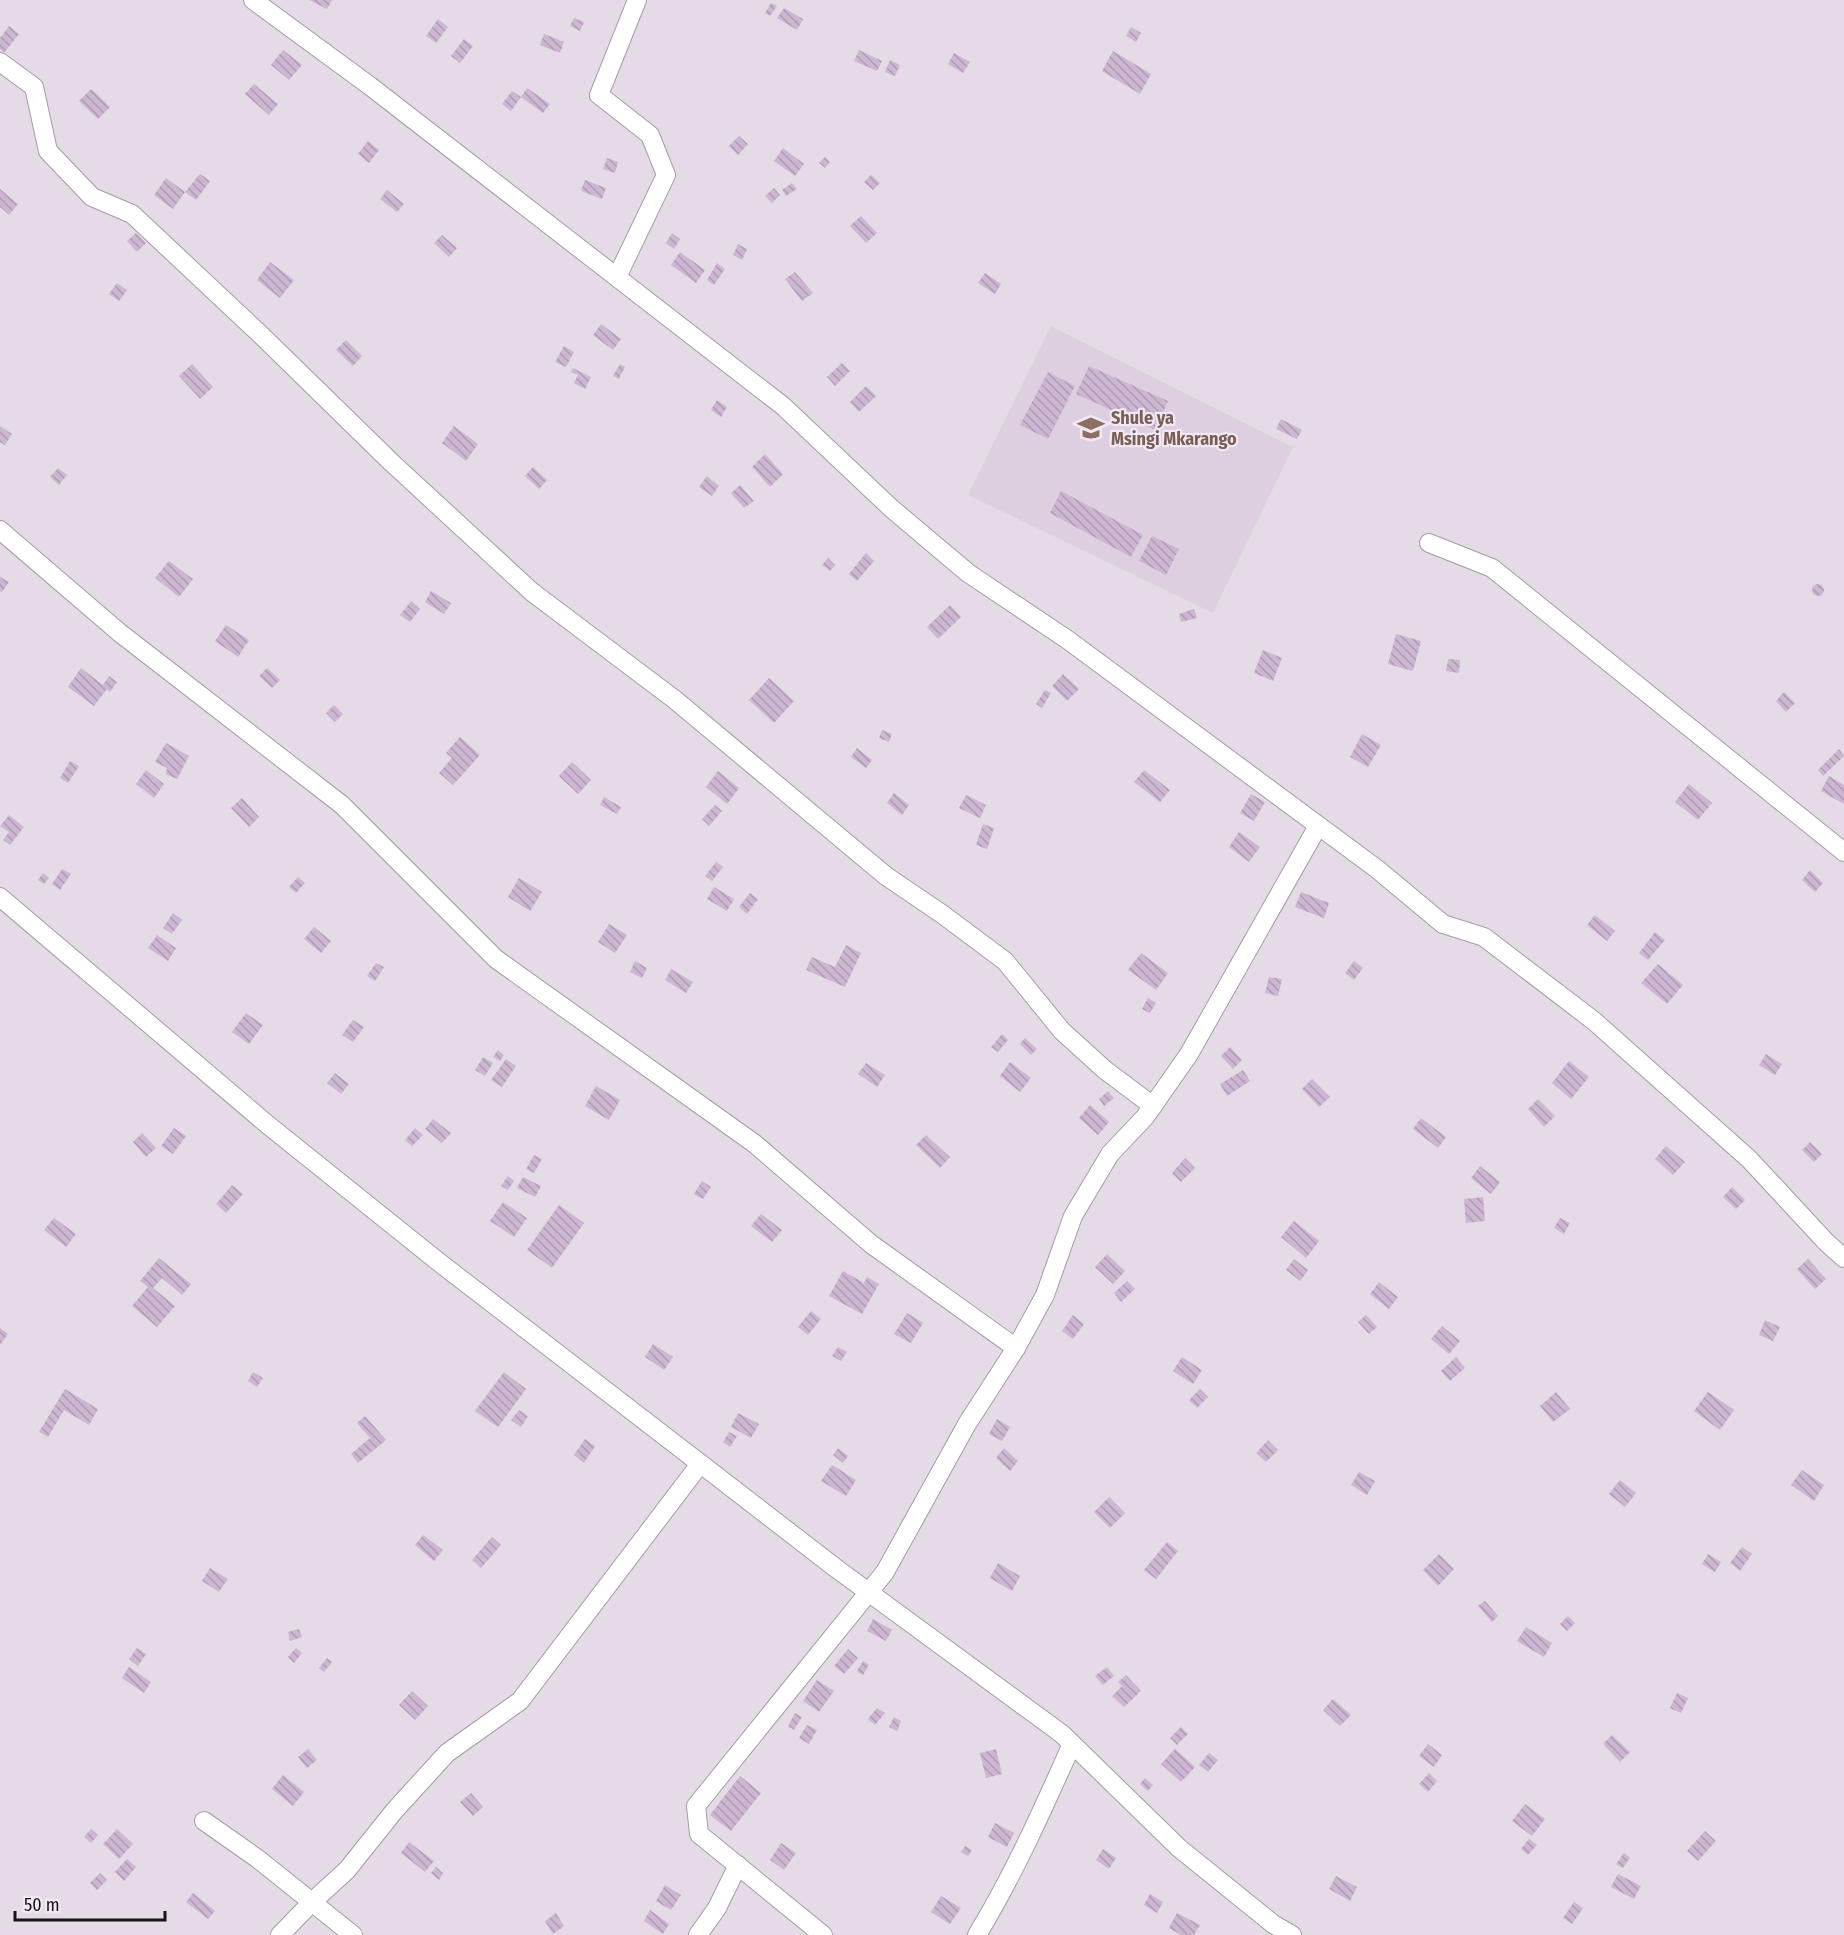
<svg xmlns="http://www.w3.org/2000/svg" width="1844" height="1935" viewBox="0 0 1844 1935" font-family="'Fira Sans Condensed',sans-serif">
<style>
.built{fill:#ddcfe0}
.building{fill:url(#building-back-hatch)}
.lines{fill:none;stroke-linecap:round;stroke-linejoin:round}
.street-casing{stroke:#a49ba6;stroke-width:20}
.street{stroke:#fff;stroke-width:18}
.labels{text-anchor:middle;stroke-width:4.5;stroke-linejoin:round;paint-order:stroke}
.education-label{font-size:18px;font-weight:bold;fill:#785e54;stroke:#f1e8f3;text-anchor:start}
</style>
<defs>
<pattern id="building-back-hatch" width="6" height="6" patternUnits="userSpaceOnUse" patternTransform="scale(1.5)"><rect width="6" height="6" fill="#cdb6d2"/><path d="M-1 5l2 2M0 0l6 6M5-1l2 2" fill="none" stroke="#af9cb4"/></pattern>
</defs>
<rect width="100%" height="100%" fill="#e4dbe6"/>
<path class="built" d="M1051,326l242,121 -80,166 -245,-118z"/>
<g class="building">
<path d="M309,0h23l-5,9z"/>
<path d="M771,3l6,3 -7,10 -5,-3z"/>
<path d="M784,8l19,11 -6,11 -20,-12z"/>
<path d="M574,18l10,4 -4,9 -10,-5z"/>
<path d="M438,19l10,8 -12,16 -10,-7z"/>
<path d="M9,26l10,8 -15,19 -4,-4v-11z"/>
<path d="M1131,27l10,6 -5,9 -10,-6z"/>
<path d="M544,34l20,8 -4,11 -20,-8z"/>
<path d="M464,39l9,7 -13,17 -9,-7z"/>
<path d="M283,50l19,15 -13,15 -18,-15z"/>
<path d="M859,50l23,11 -5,10 -23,-10z"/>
<path d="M1113,51l38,23 -11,20 -38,-23z"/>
<path d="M954,53l16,9 -7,11 -15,-9z"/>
<path d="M890,60l10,5 -5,11 -10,-4z"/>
<path d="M254,84l24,20 -9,11 -24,-21z"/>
<path d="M527,88l23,16 -7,9 -22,-16z"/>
<path d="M91,89l19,18 -12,12 -19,-18z"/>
<path d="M512,91l9,6 -10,14 -9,-7z"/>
<path d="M739,136l9,8 -10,11 -9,-9z"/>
<path d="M368,141l11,9 -10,13 -11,-9z"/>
<path d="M783,148l21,16 -9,12 -21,-15z"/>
<path d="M825,157l5,5 -5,6 -6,-5z"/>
<path d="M607,158l11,4 -3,11 -12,-4z"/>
<path d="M200,174l10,7 -14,19 -11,-8z"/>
<path d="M871,175l9,8 -7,7 -9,-8z"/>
<path d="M166,178l19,14 -12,17 -19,-14z"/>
<path d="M585,180l21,8 -4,11 -21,-8z"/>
<path d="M792,183l5,6 -11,7 -4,-6z"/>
<path d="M774,188l6,7 -8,8 -7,-7z"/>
<path d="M0,189l18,15 -9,11 -9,-8z"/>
<path d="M387,190l17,14 -7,8 -17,-13z"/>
<path d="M861,216l16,17 -11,10 -16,-17z"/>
<path d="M136,233l10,10 -9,9 -10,-11z"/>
<path d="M672,233l8,6 -6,10 -8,-6z"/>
<path d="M442,235l15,13 -8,9 -15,-14z"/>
<path d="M738,244l9,5 -5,11 -9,-5z"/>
<path d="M680,252l25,18 -9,13 -25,-18z"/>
<path d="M270,262l24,18 -14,18 -23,-18z"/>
<path d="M717,263l8,6 -11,16 -7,-5z"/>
<path d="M795,272l18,21 -11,8 -17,-22z"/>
<path d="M985,273l16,11 -6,10 -17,-11z"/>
<path d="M117,283l10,7 -8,11 -10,-7z"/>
<path d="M601,324l20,15 -8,11 -20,-15z"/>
<path d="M346,340l16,16 -9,10 -17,-16z"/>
<path d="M564,346l10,6 -8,15 -11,-5z"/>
<path d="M842,363l8,8 -15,15 -8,-9z"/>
<path d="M192,364l21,23 -13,12 -21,-23z"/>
<path d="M620,364l5,3 -6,12 -6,-3z"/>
<path d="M1089,366l79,35 -13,29 -79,-36z"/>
<path d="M573,368l18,9 -6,12 -11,-6 4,-8 -7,-3z"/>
<path d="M1048,372l27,14 -27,53 -28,-14z"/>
<path d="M866,386l10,10 -17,16 -9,-10z"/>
<path d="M717,400l10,7 -6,10 -10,-7z"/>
<path d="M1281,419l21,11 -5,9 -21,-10z"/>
<path d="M0,426l12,8 -7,11 -5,-3z"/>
<path d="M454,426l24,18 -12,17 -24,-18z"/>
<path d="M765,454l18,20 -13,13 -18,-20z"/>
<path d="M533,467l14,13 -8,9 -14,-13z"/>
<path d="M58,468l9,7 -8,10 -9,-8z"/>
<path d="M707,476l12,10 -7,10 -13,-9z"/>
<path d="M740,485l14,16 -10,7 -13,-15z"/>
<path d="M1061,491l82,44 -12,22 -81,-44z"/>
<path d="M1152,536l27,13 -13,26 -27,-14z"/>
<path d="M866,553l8,8 -17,20 -8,-7z"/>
<path d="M828,558l7,7 -5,6 -8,-6z"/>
<path d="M169,561l24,18 -14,18 -24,-19z"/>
<path d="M0,577l9,5 -7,10 -2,-1z"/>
<circle cx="1818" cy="590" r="6"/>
<path d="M431,591l20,12 -7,11 -19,-12z"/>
<path d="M411,601l9,8 -10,13 -10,-7z"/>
<path d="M950,605l11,12 -23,22 -11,-12z"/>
<path d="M1194,609l3,9 -16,4 -2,-8z"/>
<path d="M226,625l23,15 -11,17 -23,-16z"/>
<path d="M1396,634l25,7 -8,30 -25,-7z"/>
<path d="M1263,650l19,8 -9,23 -19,-8z"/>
<path d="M1448,659l12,1 -1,13 -13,-2z"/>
<path d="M81,668l22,17 6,-9 8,6 -7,10 -3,-3 -13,17 -26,-19z"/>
<path d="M267,668l13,12 -8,8 -13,-12z"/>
<path d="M1063,674l16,15 -12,12 -15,-15z"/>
<path d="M769,678l25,23 -20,22 -25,-23z"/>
<path d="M1045,690l6,3 -9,15 -6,-4z"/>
<path d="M1784,692l11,11 -9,9 -10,-11z"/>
<path d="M334,705l9,9 -8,8 -9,-9z"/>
<path d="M882,730l10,4 -3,8 -10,-4z"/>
<path d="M1362,734l19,11 -13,22 -18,-10z"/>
<path d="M460,737l20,18 -27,30 -14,-12 13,-15 -6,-5z"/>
<path d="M166,743l23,13 -12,23 -11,-5 1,-6 -12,-6z"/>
<path d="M857,748l15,12 -6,8 -15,-11z"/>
<path d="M1839,749l5,7 -21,20 -5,-6z"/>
<path d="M70,761l9,5 -11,17 -8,-5z"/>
<path d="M572,762l19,18 -13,14 -19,-18z"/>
<path d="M146,770l18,14 -10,14 -18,-14z"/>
<path d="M1144,770l26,20 -10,12 -26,-20z"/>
<path d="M718,771l21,17 -12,16 -21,-17z"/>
<path d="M1829,776l15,9v19l-23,-13z"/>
<path d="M1689,784l23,19 -14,17 -23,-18z"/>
<path d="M894,793l15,12 -7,10 -15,-12z"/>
<path d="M1251,794l14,8 -11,19 -14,-8z"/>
<path d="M966,795l20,10 -6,13 -21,-10z"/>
<path d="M604,797l17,10 -4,7 -17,-9z"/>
<path d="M242,798l17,19 -10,10 -18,-19z"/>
<path d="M715,805l7,6 -13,15 -7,-7z"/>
<path d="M9,815l15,12 -14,18 -7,-5 6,-8 -9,-6z"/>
<path d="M983,824l11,4 -7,21 -11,-4z"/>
<path d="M1239,832l21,15 -11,15 -20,-15z"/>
<path d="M716,862l7,5 -11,14 -7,-5z"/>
<path d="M62,869l9,5 -11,16 -8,-6z"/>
<path d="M1810,870l13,13 -8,9 -13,-12z"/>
<path d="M43,873l6,5 -5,6 -6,-4z"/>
<path d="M298,877l7,6 -9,10 -7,-6z"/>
<path d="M519,878l23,14 -12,19 -22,-14z"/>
<path d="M714,887l20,12 -7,12 -20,-12z"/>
<path d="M1301,892l28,11 -5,15 -29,-11z"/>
<path d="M750,893l8,6 -11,15 -8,-7z"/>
<path d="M173,913l9,7 -10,14 -9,-6z"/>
<path d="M1595,915l20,16 -8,10 -20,-16z"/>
<path d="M609,924l18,11 -12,18 -17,-11z"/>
<path d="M314,927l17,14 -10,12 -17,-14z"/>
<path d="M1655,932l10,8 -17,20 -9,-7z"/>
<path d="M157,935l19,13 -8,13 -20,-13z"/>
<path d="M846,945l15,8 -16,34 -39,-17 6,-13 23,10z"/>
<path d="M1141,953l27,20 -12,17 -28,-20z"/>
<path d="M635,961l12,7 -5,10 -12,-6z"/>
<path d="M1354,961l9,7 -9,12 -9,-7z"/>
<path d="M376,963l8,4 -9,14 -8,-5z"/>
<path d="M1658,964l25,21 -16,19 -26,-21z"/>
<path d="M671,969l22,13 -7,11 -21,-13z"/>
<path d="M1269,977l13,2 -4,17 -13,-3z"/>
<path d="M1148,998l8,5 -6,10 -8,-4z"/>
<path d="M246,1013l17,12 -14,19 -17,-12z"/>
<path d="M353,1020l11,7 -11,15 -11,-7z"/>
<path d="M1002,1034l6,6 -10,12 -7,-5z"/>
<path d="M1025,1038l12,11 -6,6 -11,-11z"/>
<path d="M1230,1047l12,13 -9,9 -12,-13z"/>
<path d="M498,1050l6,5 -4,6 -7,-4z"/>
<path d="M1766,1054l16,10 -7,11 -16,-10z"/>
<path d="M483,1057l10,6 -8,13 -10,-6z"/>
<path d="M506,1059l10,7 -14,21 -11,-7z"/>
<path d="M1569,1061l20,16 -18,22 -19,-16z"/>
<path d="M1010,1062l21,16 -11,14 -20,-16z"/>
<path d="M866,1063l19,12 -8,12 -19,-13z"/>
<path d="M1243,1070l7,11 -23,15 -7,-12z"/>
<path d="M335,1073l14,11 -8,10 -14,-11z"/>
<path d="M1312,1079l18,18 -11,10 -17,-18z"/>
<path d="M596,1086l24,14 -11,20 -24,-14z"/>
<path d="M1108,1091l6,7 -10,8 -5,-7z"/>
<path d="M1538,1099l17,17 -11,11 -16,-18z"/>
<path d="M1090,1105l19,17 -11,13 -19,-17z"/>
<path d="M1421,1118l25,19 -8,11 -25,-19z"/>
<path d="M433,1119l18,14 -9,10 -17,-14z"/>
<path d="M174,1128l12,8 -13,18 -12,-8z"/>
<path d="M415,1128l8,7 -11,11 -7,-6z"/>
<path d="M142,1133l14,15 -10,9 -13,-15z"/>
<path d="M926,1135l24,22 -10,11 -24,-23z"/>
<path d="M1810,1142l12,12 -8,8 -12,-12z"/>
<path d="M1666,1146l19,16 -12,13 -18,-16z"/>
<path d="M534,1155l8,4 -8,14 -8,-4z"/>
<path d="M1185,1158l10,10 -14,14 -9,-9z"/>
<path d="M1480,1166l20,16 -9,12 -20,-16z"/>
<path d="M508,1176l6,5 -6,9 -7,-4z"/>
<path d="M523,1177l18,9 -6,11 -18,-9z"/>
<path d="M702,1181l9,6 -8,12 -9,-5z"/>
<path d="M232,1185l11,9 -17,19 -10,-9z"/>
<path d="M1732,1187l13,13 -9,9 -13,-12z"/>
<path d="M1483,1197l2,24 -19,2 -2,-24z"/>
<path d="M503,1202l24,16 -13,19 -24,-16z"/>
<path d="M559,1205l25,18 -32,45 -25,-18z"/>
<path d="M761,1214l21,16 -10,12 -21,-16z"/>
<path d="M54,1218l22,16 -10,13 -22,-17z"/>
<path d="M1560,1218l10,5 -6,11 -10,-6z"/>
<path d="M1294,1221l25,20 -13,17 -25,-21z"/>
<path d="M1107,1254l18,17 -12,13 -18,-17z"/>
<path d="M159,1258l32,26 -9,11 -20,-17 -9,10 22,18 -18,21 -25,-21 16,-19 -8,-6z"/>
<path d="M1294,1259l14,11 -8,11 -14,-11z"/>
<path d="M1808,1259l18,20 -11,10 -18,-20z"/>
<path d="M843,1271l21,12 3,-6 12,7 -17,30 -33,-18z"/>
<path d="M1127,1281l8,8 -14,13 -7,-9z"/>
<path d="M1379,1282l19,15 -9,12 -19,-15z"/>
<path d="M811,1311l10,8 -13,16 -10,-8z"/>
<path d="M907,1313l16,10 -12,20 -17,-9z"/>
<path d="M1073,1315l11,9 -11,15 -11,-8z"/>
<path d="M1366,1315l11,12 -8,7 -11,-12z"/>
<path d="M1765,1320l15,7 -7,14 -14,-6z"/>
<path d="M1442,1326l18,15 -11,13 -18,-15z"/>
<path d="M0,1328l8,6 -8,11z"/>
<path d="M653,1344l20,13 -9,13 -19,-13z"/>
<path d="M838,1347l9,5 -6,9 -9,-5z"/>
<path d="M1182,1357l20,13 -9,14 -20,-13z"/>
<path d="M1456,1357l9,11 -15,13 -9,-10z"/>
<path d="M253,1372l10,6 -6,9 -9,-6z"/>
<path d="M504,1372l22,17 -28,38 -23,-16z"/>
<path d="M65,1389l33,20 -9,16 -25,-15 -16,27 -9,-5z"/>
<path d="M1200,1389l8,8 -11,11 -8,-8z"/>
<path d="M1556,1392l14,17 -17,13 -13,-16z"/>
<path d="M1708,1392l26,18 -14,20 -26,-19z"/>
<path d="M519,1410l9,6 -7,11 -10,-7z"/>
<path d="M738,1413l21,11 -8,14 -20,-11z"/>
<path d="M365,1416l21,24 -28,23 -7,-9 19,-16 -13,-15z"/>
<path d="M997,1419l13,8 -8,14 -13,-7z"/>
<path d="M729,1432l8,4 -7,11 -7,-5z"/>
<path d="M585,1439l10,7 -11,17 -10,-8z"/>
<path d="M1268,1440l10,10 -12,12 -10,-9z"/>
<path d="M838,1448l10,8 -5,7 -10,-8z"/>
<path d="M1004,1448l14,13 -8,10 -14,-13z"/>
<path d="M832,1465l24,15 -10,16 -25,-15z"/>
<path d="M1802,1470l22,15 -10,16 -23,-16z"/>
<path d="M1359,1472l16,9 -8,14 -16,-10z"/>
<path d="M1620,1480l16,13 -11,14 -16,-13z"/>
<path d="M1109,1497l16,16 -15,15 -16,-16z"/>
<path d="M423,1535l20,15 -9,11 -19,-16z"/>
<path d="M492,1537l9,8 -20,23 -9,-8z"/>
<path d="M1167,1542l11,9 -22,28 -12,-9z"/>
<path d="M1742,1547l10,7 -12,17 -10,-8z"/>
<path d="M1439,1554l15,15 -16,17 -15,-16z"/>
<path d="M1708,1554l13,8 -6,10 -13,-8z"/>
<path d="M998,1563l22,13 -8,15 -22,-13z"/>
<path d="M210,1568l18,11 -9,13 -17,-11z"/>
<path d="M1485,1601l13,15 -6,6 -14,-16z"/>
<path d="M1568,1616l7,7 -8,8 -7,-7z"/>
<path d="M873,1619l19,11 -6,11 -19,-10z"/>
<path d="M1526,1627l26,16 -8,14 -27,-16z"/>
<path d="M299,1629l3,8 -12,4 -2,-9z"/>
<path d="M137,1648l9,6 -8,12 -9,-7z"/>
<path d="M296,1648l6,5 -8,10 -6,-6z"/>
<path d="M848,1649l10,9 -14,16 -10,-8z"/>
<path d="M327,1658l5,4 -8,10 -5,-4z"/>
<path d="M863,1661l6,4 -6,10 -6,-4z"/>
<path d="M129,1667l22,15 -7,11 -22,-15z"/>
<path d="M1107,1667l7,9 -11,9 -8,-9z"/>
<path d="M1126,1675l15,16 -17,16 -12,-11 10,-10 -4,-4z"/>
<path d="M817,1680l17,11 -15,21 -16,-11z"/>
<path d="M412,1691l16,15 -13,14 -16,-15z"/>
<path d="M1677,1693l11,5 -7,15 -11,-5z"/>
<path d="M1333,1699l18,16 -11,11 -17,-16z"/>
<path d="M877,1708l8,5 -10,12 -7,-6z"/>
<path d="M795,1713l7,4 -8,13 -6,-4z"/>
<path d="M894,1717l7,4 -4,10 -8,-4z"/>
<path d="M807,1725l10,5 -8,14 -10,-6z"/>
<path d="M1181,1727l7,7 -11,11 -7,-7z"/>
<path d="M1612,1735l18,17 -10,10 -17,-18z"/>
<path d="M1428,1744l14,11 -8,12 -15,-11z"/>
<path d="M308,1749l9,11 -10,8 -9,-11z"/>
<path d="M996,1749l6,25 -16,4 -6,-25z"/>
<path d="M1175,1749l20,18 -14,15 -20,-18z"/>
<path d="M1209,1753l9,7 -10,12 -9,-7z"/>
<path d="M1429,1773l8,8 -9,11 -9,-8z"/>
<path d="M283,1775l21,17 -11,14 -21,-17z"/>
<path d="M740,1776l21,17 -30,38 -21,-16z"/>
<path d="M1145,1778l8,7 -5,6 -8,-7z"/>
<path d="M471,1793l12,14 -10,9 -13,-14z"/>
<path d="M1525,1804l20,15 -13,17 -20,-15z"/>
<path d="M995,1823l19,10 -7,14 -19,-10z"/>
<path d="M91,1829l7,6 -7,8 -7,-6z"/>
<path d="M117,1829l16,15 -14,15 -16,-15z"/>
<path d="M1705,1831l11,10 -18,20 -11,-10z"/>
<path d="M1529,1839l8,6 -9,10 -7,-6z"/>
<path d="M409,1842l25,19 -9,11 -24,-19z"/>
<path d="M781,1843l15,10 -12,17 -14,-10z"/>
<path d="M965,1846l7,4 -4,6 -7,-4z"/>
<path d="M1103,1849l13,9 -7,11 -13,-9z"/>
<path d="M1624,1853l6,5 -7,10 -7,-4z"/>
<path d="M127,1859l9,8 -12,14 -9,-9z"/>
<path d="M436,1867l7,6 -4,7 -8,-7z"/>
<path d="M100,1873l7,7 -10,10 -7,-7z"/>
<path d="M1618,1874l23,12 -7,13 -23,-12z"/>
<path d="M1336,1876l21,11 -7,14 -21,-12z"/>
<path d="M665,1885l16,10 -10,15 -15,-9z"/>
<path d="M193,1893l22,18 -7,8 -22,-17z"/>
<path d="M1150,1894l13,8 -6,11 -13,-8z"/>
<path d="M941,1896l20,12 -11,16 -19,-12z"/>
<path d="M1574,1902l9,6 -11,16 -9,-6z"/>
<path d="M650,1910l19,14 -6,10 -19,-13z"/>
<path d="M556,1913l8,13 -11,8 -8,-13z"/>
<path d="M1177,1913l23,12 -6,10h-13l-12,-7z"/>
</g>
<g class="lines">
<defs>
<g id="street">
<path d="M253,0l117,86 413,320 108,102 77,65 100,67 309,229 66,55 41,13 110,84 155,138 78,84 17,15"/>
<path d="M0,62l34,25 14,64 44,46 40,17 130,122 129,126 141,130 142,107 212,177 56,38 63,47 57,70 43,39 48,36"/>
<path d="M617,277l49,-102 -16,-40 -51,-40 38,-95"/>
<path d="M0,530l120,103 222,172 154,154 259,185 116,100 145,104"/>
<path d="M1429,543l63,25 352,284"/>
<path d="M0,897l268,228 172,138 397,306 225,165 117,114 94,76 19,11"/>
<path d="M204,1821l54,38 95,76"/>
<path d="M280,1935l32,-33 35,-32 48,-60 52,-57 73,-52 180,-237"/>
<path d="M698,1935l19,-27 21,-43"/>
<path d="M823,1935l-124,-101 -3,-28 189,-234 82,-148 49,-76 29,-53 28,-79 37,-62 35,-37 44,-63 129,-228"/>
<path d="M977,1935c37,-61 66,-126 95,-191"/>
</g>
</defs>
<use href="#street" class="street-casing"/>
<use href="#street" class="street"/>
</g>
<defs>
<symbol id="school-bare" viewBox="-9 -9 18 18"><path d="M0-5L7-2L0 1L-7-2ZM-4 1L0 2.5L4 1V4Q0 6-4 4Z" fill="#8d6e63" stroke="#f1e8f3" stroke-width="2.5" paint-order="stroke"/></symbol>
</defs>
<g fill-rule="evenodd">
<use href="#school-bare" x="1072" y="409" width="38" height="38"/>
</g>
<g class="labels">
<g class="education-label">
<text x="1111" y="424">Shule ya<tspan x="1111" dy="21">Msingi Mkarango</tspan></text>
</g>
</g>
<path d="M15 1911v9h150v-9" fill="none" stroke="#171418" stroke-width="3"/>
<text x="24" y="1911" font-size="18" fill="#171418" stroke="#f1e8f3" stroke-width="4.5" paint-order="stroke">50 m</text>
</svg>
